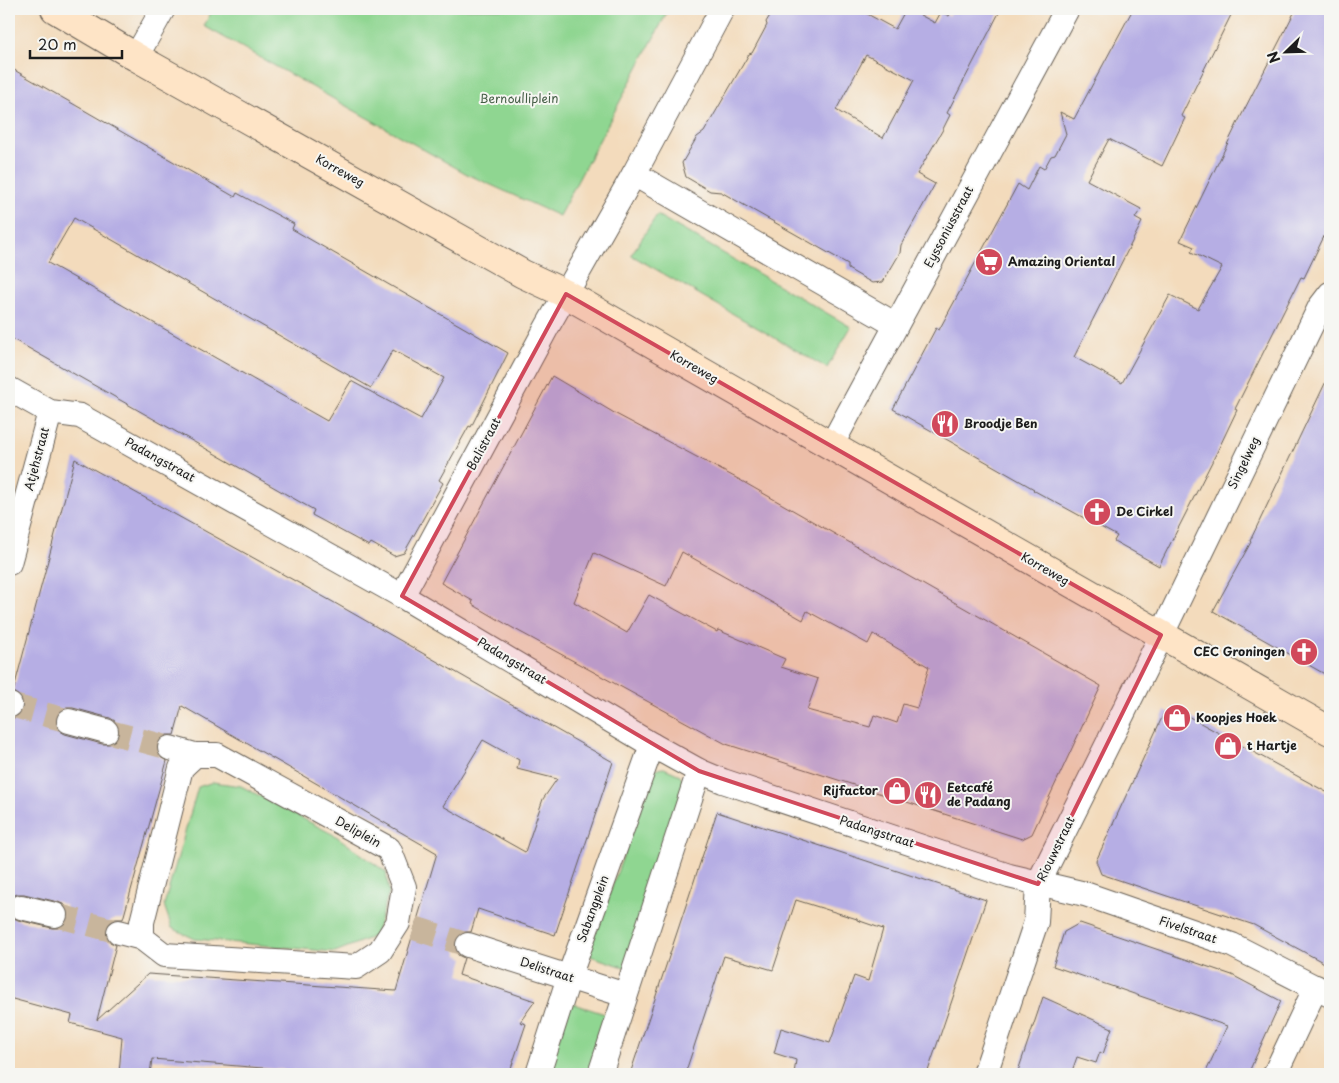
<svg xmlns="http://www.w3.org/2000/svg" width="1339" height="1083" viewBox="0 0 1339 1083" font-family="'Playpen Sans',sans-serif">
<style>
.green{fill:#8fd691;stroke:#567956}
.building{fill:#b6aee4;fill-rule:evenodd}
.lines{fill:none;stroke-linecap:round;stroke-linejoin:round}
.street-tunnel{stroke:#c8b59c;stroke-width:24;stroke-dasharray:24 12;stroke-linecap:butt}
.street-casing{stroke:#675f54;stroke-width:26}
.secondary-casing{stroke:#675f54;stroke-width:30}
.street{stroke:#fff;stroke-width:24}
.secondary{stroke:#fee4c6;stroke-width:28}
.marked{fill:#d1495b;fill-opacity:0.2;stroke:#d1495b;stroke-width:4;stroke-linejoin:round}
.labels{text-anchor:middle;stroke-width:4;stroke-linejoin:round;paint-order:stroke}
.park-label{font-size:12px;fill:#445d45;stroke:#f6f6f2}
.street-label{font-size:12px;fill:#1c1c1c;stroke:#f6f6f2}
.poi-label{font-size:12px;font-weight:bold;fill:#1c1c1c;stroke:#f6f6f2;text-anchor:start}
</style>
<rect width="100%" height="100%" fill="#f6f6f2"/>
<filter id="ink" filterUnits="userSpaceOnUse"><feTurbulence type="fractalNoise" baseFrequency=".02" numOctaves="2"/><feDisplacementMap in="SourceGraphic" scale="10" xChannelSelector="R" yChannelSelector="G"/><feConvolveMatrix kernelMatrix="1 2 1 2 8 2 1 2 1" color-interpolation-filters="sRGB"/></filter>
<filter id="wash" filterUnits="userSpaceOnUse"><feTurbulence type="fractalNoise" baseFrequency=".0096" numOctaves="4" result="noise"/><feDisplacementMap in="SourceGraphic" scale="20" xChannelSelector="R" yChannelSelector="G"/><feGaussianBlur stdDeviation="1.12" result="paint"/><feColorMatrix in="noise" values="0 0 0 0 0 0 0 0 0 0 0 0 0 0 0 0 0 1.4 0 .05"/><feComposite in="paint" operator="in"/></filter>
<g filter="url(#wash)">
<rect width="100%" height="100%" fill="#f3dbbc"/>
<g class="green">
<path d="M213,9h456l-110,207 -92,-42 -263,-148z"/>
<path d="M657,215l194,112 -24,41 -196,-113z"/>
<path d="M664,768l16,7 6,13 -59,180 -40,-13 68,-186z"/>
<path d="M213,782l28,4 95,50 50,36 3,20 -14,44 -40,16 -140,-13 -23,-11 -8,-23 34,-118z"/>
<path d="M571,1003l40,13 -19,58h-46z"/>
</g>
<g id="blocks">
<g class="building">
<path d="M774,9h84l37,20 11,-20h3l26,14 6,-11 8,4 4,-7h48l-54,104 3,2 -8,16 -25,43 18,10 -34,61 -1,8 -17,29 -11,1 -24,-14v-5l-127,-72 -11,-1 -24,-14 -4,-14 15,-26 7,-5 45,-78 3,-1 15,-28 -1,-3zM866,55l48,25 -31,58 -47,-28z"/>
<path d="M1133,9h101l-53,107 4,2 -23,48 -53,-27 -22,41 54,29 -6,9 7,4 -68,135 48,26 48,-88 28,14 24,-42 -31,-15 3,-5 -14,-6 58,-119 58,-113h34v215l-26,54 -3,-1 -66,132 2,1 -20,42 -58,114 -45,-25 3,-5 -84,-46 1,-1 -141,-80 43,-81 3,2 79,-146 9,6 12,-24 5,3 7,-13 4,-1 11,-21 -6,-22 14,7z"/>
<path d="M9,67l226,130 2,-4 57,31 -2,5 216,124 -37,74 -2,-1 -30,54 4,3 -39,70 -10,3 -23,-13 -2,3 -57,-31 2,-5 -305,-173zM74,218l297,170 22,-38 51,28 -23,41 -70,-38 -24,40 -279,-158z"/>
<path d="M1330,373v304l-117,-66 38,-69 -1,-1z"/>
<path d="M552,376l64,38 124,66 361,206 -69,148 -10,5 -296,-95 -215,-117 -39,-23 1,-3 -32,-18zM682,552l121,68 4,-9 61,33 5,-10 56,33 -12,41 -14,-4 -6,19 -23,-8 -4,12 -63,-17 11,-31 -37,-12 4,-8 -67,-29 -1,2 -68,-37 -22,38 -53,-31 20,-49 72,33z"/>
<path d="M75,459l258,143 280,160 -58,173 -77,-26 -7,23h-6l-6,3 -4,5v8l3,7 6,3 -5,17 76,26 -15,21 6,2 -17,50h-173l-184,-15 -2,15h-31l3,-37 -52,-14 2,-8 -63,-17v-85l3,4 6,3 34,8h6l7,-3 3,-7v-6l-3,-7 -7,-3 -34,-8h-7l-6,3 -2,5v-183l8,-2 5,-6 2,-6 -2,-7 -9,-6zM182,706l255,147 -41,138 -248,-17 -51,46 19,-75 -6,-3 -4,-6v-8l4,-6 5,-3h8l44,-158 -7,-4 -3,-5v-7l4,-7 6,-3h7zM66,708h7l37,10 5,3 4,7v7l-3,5 -6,4h-8l-37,-10 -5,-3 -4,-7v-7l4,-6zM483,740l36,20 -2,9 40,10 -14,20 -18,53 -82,-46z"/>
<path d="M1173,708l157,86v172l-76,-41 -153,-51 -5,-13 69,-150 6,2z"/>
<path d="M717,812l269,88 -59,174h-133l2,-14 -22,-7 7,-25 49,15 24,-67 14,5 15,-52 -26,-9v-1l-61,-19 -23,70 -49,-14 -39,118h-55z"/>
<path d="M1080,923l152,52 49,26 -33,73h-43l22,-48 -174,-60 11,-34z"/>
<path d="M1043,997l69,31 -9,26 -3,-2 -4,11 -19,-6 -6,17h-54z"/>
</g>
</g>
</g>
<g filter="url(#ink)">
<use href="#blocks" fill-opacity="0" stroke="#675f54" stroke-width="1"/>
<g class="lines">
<g class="street-tunnel">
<path d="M10,705l59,16"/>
<path d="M106,731l64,17"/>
<path d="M55,915l64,17"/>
<path d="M414,928l54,17"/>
</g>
<defs>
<g id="street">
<path d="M136,57l27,-48"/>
<path d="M634,174l262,151"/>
<path d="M9,389l41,23 30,4 322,180 250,149 47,26 24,10 286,95 76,18 147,51 98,50"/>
<path d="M831,446l236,-437"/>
<path d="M9,563l41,-151"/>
<path d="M402,596l145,-269 87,-153 88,-165"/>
<path d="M9,705h1"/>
<path d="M69,721l37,10"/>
<path d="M170,748l25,7"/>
<path d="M195,755h22l172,94 15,38 -6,36 -18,28 -24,16 -192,-12 -22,-17v-16l39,-154z"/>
<path d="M21,907l34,8"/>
<path d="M119,932l23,6"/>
<path d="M468,945l157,50"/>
<path d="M538,1074l31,-97 83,-232"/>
<path d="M600,1074l99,-303"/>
<path d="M985,1074l51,-152 2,-38 109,-219 173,-358 10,-13"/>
<path d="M1275,1074l41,-87"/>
</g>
<path id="secondary" d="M55,9l81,48 387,217 43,20 764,437"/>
</defs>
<use href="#street" class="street-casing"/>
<use href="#secondary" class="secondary-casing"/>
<use href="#street" class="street"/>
<use href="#secondary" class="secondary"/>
</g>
</g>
<path class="marked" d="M566,294l595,341 -123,249 -339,-113 -297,-175z"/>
<defs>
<symbol id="supermarket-disc" viewBox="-11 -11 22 22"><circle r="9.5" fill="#d1495b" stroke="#f6f6f2"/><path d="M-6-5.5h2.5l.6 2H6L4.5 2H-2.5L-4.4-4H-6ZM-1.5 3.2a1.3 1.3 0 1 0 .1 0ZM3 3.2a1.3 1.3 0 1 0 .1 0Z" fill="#fff"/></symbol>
<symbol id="restaurant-disc" viewBox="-11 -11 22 22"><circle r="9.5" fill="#d1495b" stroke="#f6f6f2"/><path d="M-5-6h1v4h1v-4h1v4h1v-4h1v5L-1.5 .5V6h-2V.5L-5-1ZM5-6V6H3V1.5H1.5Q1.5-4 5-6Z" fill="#fff"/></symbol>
<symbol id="church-disc" viewBox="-11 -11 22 22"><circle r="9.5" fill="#d1495b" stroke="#f6f6f2"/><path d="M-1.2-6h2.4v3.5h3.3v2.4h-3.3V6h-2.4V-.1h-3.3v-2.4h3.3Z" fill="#fff"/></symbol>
<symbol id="shop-disc" viewBox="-11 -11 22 22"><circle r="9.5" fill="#d1495b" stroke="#f6f6f2"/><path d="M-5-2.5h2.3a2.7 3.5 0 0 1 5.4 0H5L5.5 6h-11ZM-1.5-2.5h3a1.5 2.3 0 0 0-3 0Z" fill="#fff"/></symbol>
</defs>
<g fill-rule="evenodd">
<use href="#supermarket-disc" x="973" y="246" width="32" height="32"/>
<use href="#restaurant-disc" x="929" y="408" width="32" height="32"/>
<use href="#church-disc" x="1081" y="496" width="32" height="32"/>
<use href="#church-disc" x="1288" y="636" width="32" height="32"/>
<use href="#shop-disc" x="1161" y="702" width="32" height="32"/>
<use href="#shop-disc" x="1212" y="730" width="32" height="32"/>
<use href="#shop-disc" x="881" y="775" width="32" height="32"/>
<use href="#restaurant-disc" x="912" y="779" width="32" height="32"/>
</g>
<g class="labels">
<g class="park-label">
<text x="519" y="103">Bernoulliplein</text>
</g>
<g class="street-label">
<text transform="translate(340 171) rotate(29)" y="4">Korreweg</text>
<text transform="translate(949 227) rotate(-62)" y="4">Eyssoniusstraat</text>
<text transform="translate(694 367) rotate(30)" y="4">Korreweg</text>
<text transform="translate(484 444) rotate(-62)" y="4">Balistraat</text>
<text transform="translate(37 459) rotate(-75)" y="4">Atjehstraat</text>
<text transform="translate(160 460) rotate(29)" y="4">Padangstraat</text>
<text transform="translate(1244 463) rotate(-64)" y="4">Singelweg</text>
<text transform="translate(1045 569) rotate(30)" y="4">Korreweg</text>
<text transform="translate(512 661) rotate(31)" y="4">Padangstraat</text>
<text transform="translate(358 832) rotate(29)" y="4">Deliplein</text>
<text transform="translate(877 832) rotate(18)" y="4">Padangstraat</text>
<text transform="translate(1056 849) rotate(-64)" y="4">Riouwstraat</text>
<text transform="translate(593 909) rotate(-70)" y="4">Sabangplein</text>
<text transform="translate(1188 930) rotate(19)" y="4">Fivelstraat</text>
<text transform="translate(547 970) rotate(18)" y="4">Delistraat</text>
</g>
<g class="poi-label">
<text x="1008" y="266">Amazing Oriental</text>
<text x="964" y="428">Broodje Ben</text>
<text x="1116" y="516">De Cirkel</text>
<text x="1285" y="656" text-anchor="end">CEC Groningen</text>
<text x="1196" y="722">Koopjes Hoek</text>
<text x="1247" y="750">t Hartje</text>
<text x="947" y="792">Eetcafé<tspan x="947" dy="14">de Padang</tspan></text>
<text x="878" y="795" text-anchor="end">Rijfactor</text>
</g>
</g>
<rect width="1339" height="1083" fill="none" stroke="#f6f6f2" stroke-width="30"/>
<g transform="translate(1286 52) rotate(247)" stroke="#f6f6f2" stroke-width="4" paint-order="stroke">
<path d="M0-4L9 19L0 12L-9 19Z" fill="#1c1c1c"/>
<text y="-8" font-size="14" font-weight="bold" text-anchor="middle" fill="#1c1c1c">N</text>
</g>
<path d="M30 50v8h92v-8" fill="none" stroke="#1c1c1c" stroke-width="2.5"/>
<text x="38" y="50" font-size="15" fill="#1c1c1c" stroke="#f6f6f2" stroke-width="4" paint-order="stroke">20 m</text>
</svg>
